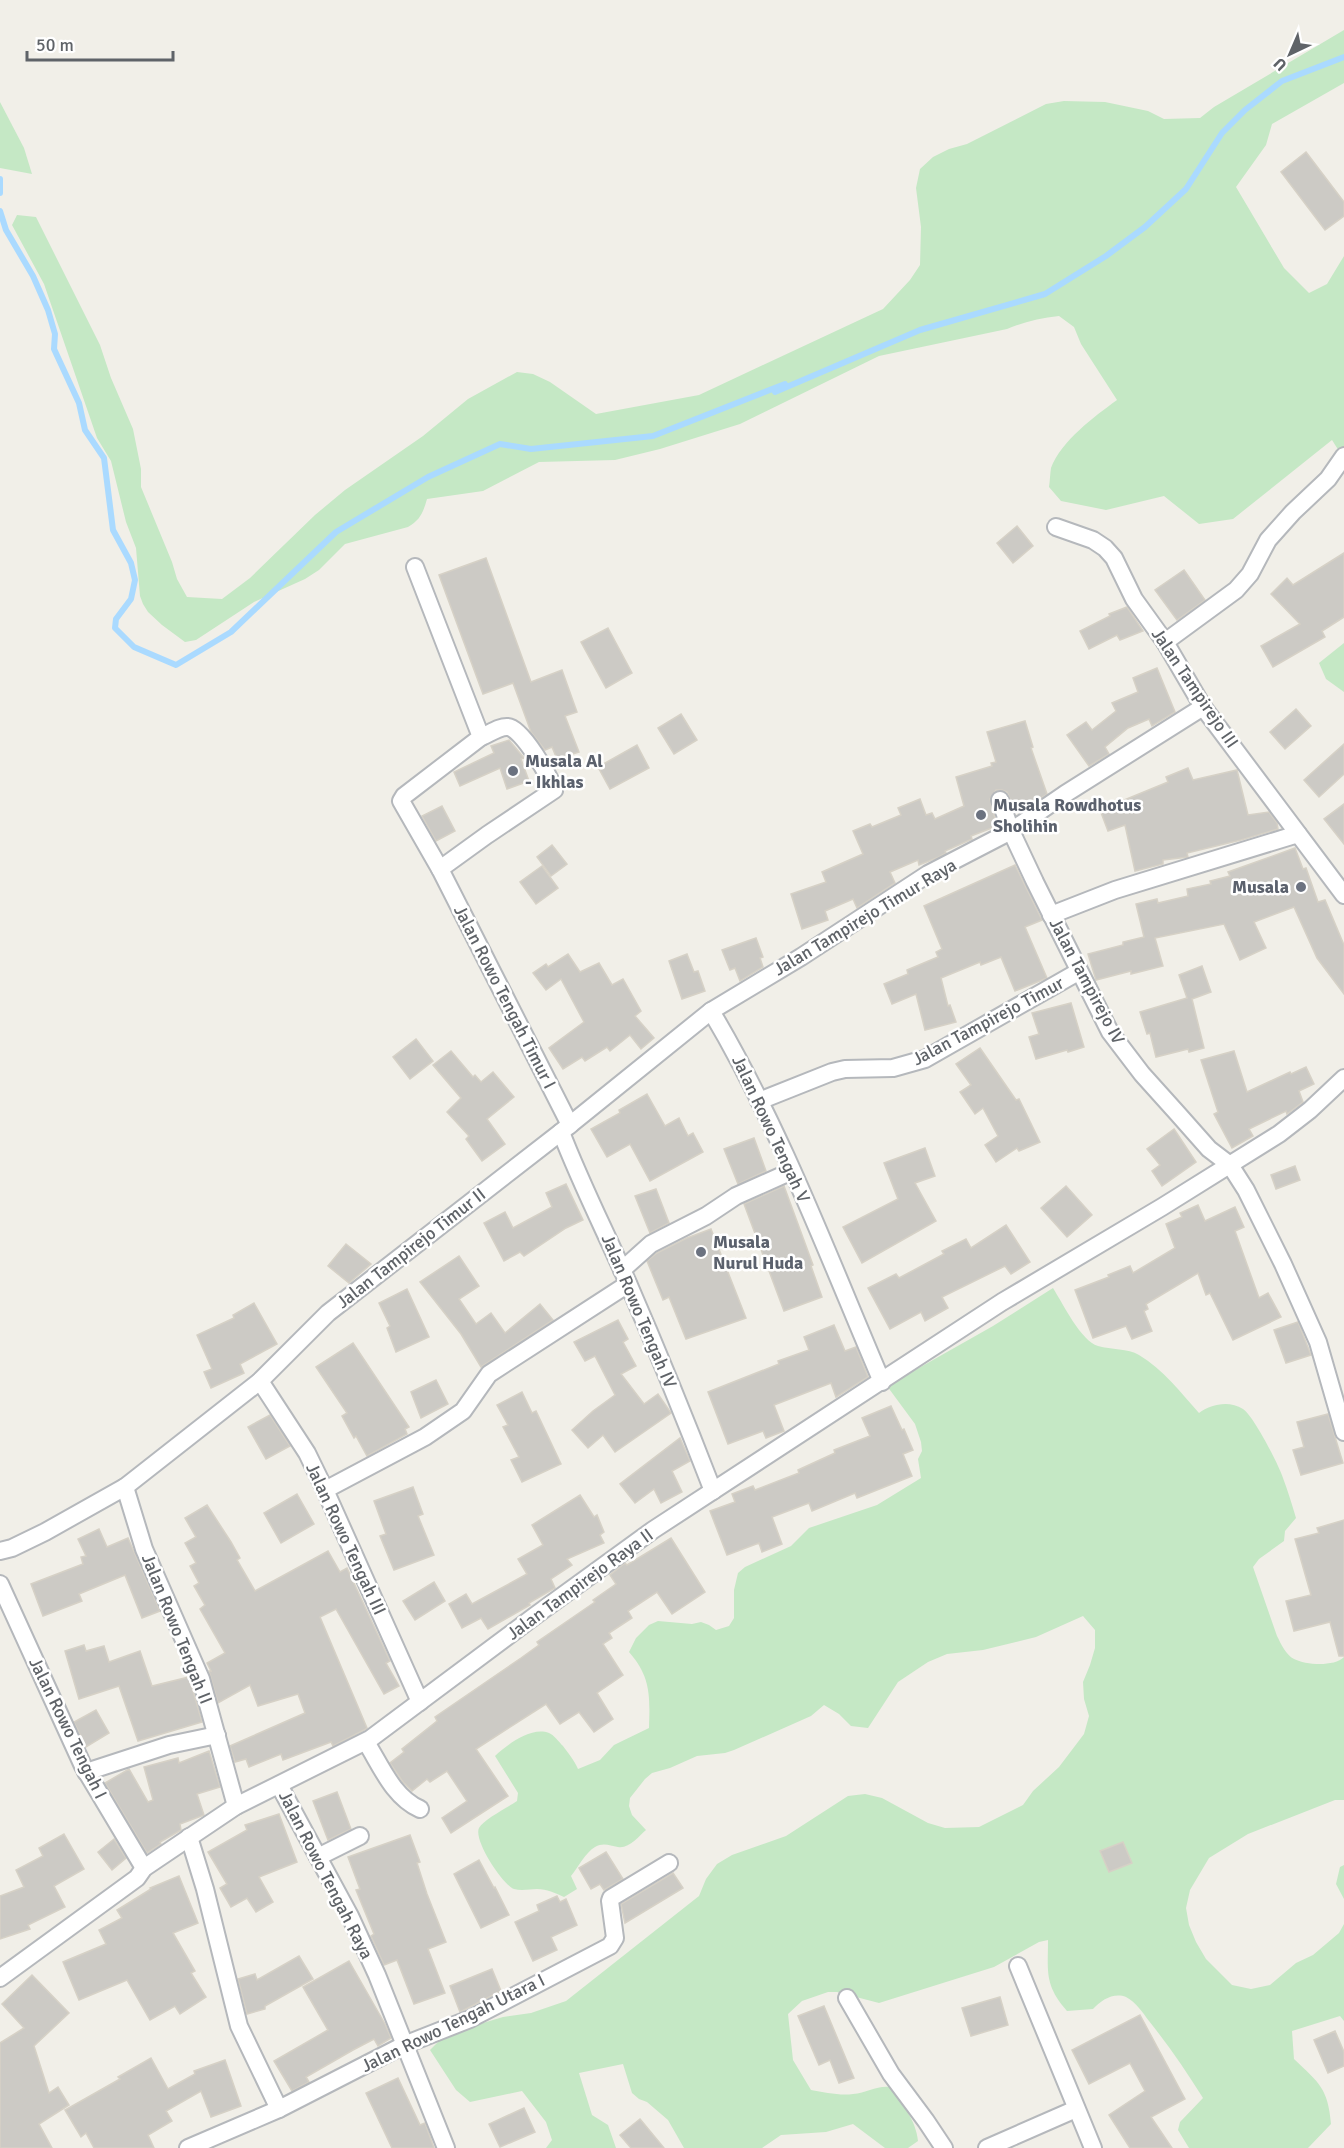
<svg xmlns="http://www.w3.org/2000/svg" width="1344" height="2148" viewBox="0 0 1344 2148" font-family="Signika,sans-serif">
<style>
.green{fill:#c5e8c5}
.lines{fill:none;stroke-linecap:round;stroke-linejoin:round}
.stream{stroke:#aadaff;stroke-width:6}
.building{fill:#cccac5;stroke:#d6d1c6;stroke-width:1.5}
.street-casing{stroke:#b5b8bc;stroke-width:20}
.street{stroke:#fff;stroke-width:16}
.worship-dot{fill:#6b7280;stroke:#fff;stroke-width:2}
.labels{text-anchor:middle;stroke-width:5;stroke-linejoin:round;paint-order:stroke}
.street-label{font-size:18px;fill:#5f6368;stroke:#fff}
.worship-label{font-size:18px;font-weight:bold;fill:#5b616d;stroke:#fff;text-anchor:start}
</style>
<rect width="100%" height="100%" fill="#f1efe8"/>
<g class="green">
<path d="M1344,30v53l-72,41 -6,21 -30,42 48,81 25,25 18,-9 17,-28v203l-12,-19 -99,79 -34,5 -35,-28 -58,14 -45,-9 -12,-14c1,-6 1,-13 2,-19 10,-27 44,-52 66,-68l-36,-56 -7,-17 -15,-11c-19,2 -35,6 -52,13l-128,27 -139,68 -80,25 -45,11 -76,2 -56,29 -56,8c-4,14 -7,21 -19,28l-63,17 -26,26 -14,9 -51,23 -58,38 -11,2 -23,-17 -14,-13 -5,-8 -3,-8 -4,-48 -10,-26 -15,-61 -14,-23 -53,-154 -32,-59 5,-10 19,2 64,128 11,33 22,51 8,40v18l31,75 5,17 10,18 35,2 28,-21 65,-63 30,-25 78,-54 45,-37 49,-27 16,2 17,8 46,32 103,-19 184,-86 27,-29 10,-15 1,-38 -5,-39 4,-19 13,-12 16,-8 18,-5 79,-40 18,-3 41,1 43,9 16,8 36,-1 14,-11z"/>
<path d="M0,102l24,46 8,26 -32,-6z"/>
<path d="M1344,643v49l-18,-13 -7,-16z"/>
<path d="M1053,1288c10,16 28,53 45,58 13,4 30,2 41,9 24,14 42,38 60,58 12,-9 30,-13 44,-4 10,6 36,56 40,69 5,13 9,27 13,40l-11,13 -1,10 -25,18 -6,8 24,69c4,8 9,19 17,23 12,6 40,8 50,-2v143h-9l-87,34 -39,24 -19,32 -4,18 3,17 7,17 10,17 26,26 19,4 19,-4 26,-22 17,-8 26,-22 5,-9v97l-4,-5 -48,15 2,28c25,24 34,29 37,65l-23,24h-119l-11,-18 2,-8 23,-24c-17,-27 -34,-52 -54,-77 -6,-8 -13,-19 -23,-24 -12,-5 -25,3 -33,12l-26,2c-23,-26 -19,-40 -19,-71l-9,2 -45,25 -115,36 -42,-11h-9l-26,9 -14,13 5,46 18,30c13,2 29,6 42,4 14,-1 24,-9 38,-7 11,17 25,33 27,54l-10,7h-23l-32,-24 -27,8 -45,3 -19,13h-78l-16,-28 -21,-18 -8,-3 -7,-6 -9,-29 -44,9 13,42 16,10 8,23h-70l6,-8 -6,-18 -24,-31 -52,11 -14,-12 -26,-40 16,-16 57,-17 28,-4 35,-12 133,-105 7,-17 11,-15 15,-9 54,-19 62,-40 17,-2 17,4 46,25 17,5 34,-1 44,-22 10,-14 26,-24 25,-33 5,-18 -5,-17 -1,-17 7,-17 5,-17v-18l-12,-14 -47,21 -53,13 -36,4 -19,8 -30,20 -30,46 -17,-2 -12,-12 -15,-9 -13,11 -77,34 -9,3 -28,3 -27,12 -18,5 -7,6 -15,19 -1,8 3,9 14,15c-7,6 -17,19 -28,17 -8,-1 -14,-5 -23,0 -9,5 -17,20 -24,29l6,13 -13,8c-9,-4 -17,-8 -27,-8 -7,0 -15,2 -23,0 -11,-4 -41,-49 -35,-61 5,-9 28,-20 38,-27l1,-8 -23,-37c12,-11 36,-30 54,-23 5,2 10,9 14,13 6,8 11,14 15,23l22,-9 14,-15 35,-17c1,-32 2,-51 -20,-76l7,-14 13,-13 9,-4 34,3 9,-2 8,3 7,5 13,-4 5,-8v-28l4,-17 7,-6 46,-21 18,-18 68,-23 44,-27 -3,-19 4,-8 -1,-9 -6,-18 -28,-38 106,-60z"/>
<path d="M1344,1865v34l-8,-15 4,-17z"/>
</g>
<g class="lines">
<g class="stream">
<path d="M0,179v14"/>
<path d="M0,211l6,19 27,46 15,34 7,24 -1,15 25,54 6,27 19,28 9,72 18,33 4,17 -4,19 -15,20 -1,9 19,19 42,18 55,-33 105,-100 92,-55 72,-33 31,5 122,-13 132,-52 -10,8 145,-62 125,-36 61,-38 39,-29 41,-38 36,-56 23,-23 37,-29 62,-24"/>
</g>
</g>
<g class="building">
<path d="M1306,152l38,50v14l-19,14 -44,-58z"/>
<path d="M1017,526l16,20 -20,17 -16,-20z"/>
<path d="M1344,553v64l-22,14 3,6 -52,30 -12,-21 39,-22 -29,-30 16,-16 6,7z"/>
<path d="M486,558l45,124 31,-12 15,42 -12,4 14,36 -22,7 -5,-12 -7,3 -14,-18 -18,-49 -30,11 -44,-119z"/>
<path d="M1184,570l21,30 -28,20 -22,-30z"/>
<path d="M1127,607l16,24 -23,9 -3,-5 -28,14 -9,-18 30,-15 -1,-2z"/>
<path d="M608,628l24,45 -26,15 -25,-46z"/>
<path d="M1157,668l18,44 -23,14 -3,-7 -21,9 -23,19 4,7 -20,12 -22,-31 19,-13 6,8 24,-19 -4,-8 26,-11 -5,-14z"/>
<path d="M1296,709l15,17 -26,23 -15,-17z"/>
<path d="M681,714l16,26 -23,14 -16,-26z"/>
<path d="M1025,721l8,26 -2,1 16,46 -15,10 -17,6 -8,-18 -5,-2h-6l-6,9 7,27 -26,10 1,3 -27,12 1,2 -7,4 -20,8 -1,-5 -28,12 5,11 -38,25 -4,-9 -28,12 3,9 -26,9 -11,-35 35,-12 -4,-10 41,-18 -10,-23 17,-7 2,3 29,-12 -3,-7 22,-9 6,16 6,-2 3,6 29,-13 -8,-29 36,-11 -1,-3 5,-1 -9,-30z"/>
<path d="M509,740l15,18 -3,1 8,22 -22,8 -7,-21 -40,18 -6,-14 40,-19 -3,-7z"/>
<path d="M1344,744v30l-25,23 -15,-17z"/>
<path d="M637,745l12,23 -39,21 -12,-22z"/>
<path d="M1188,768l5,12 44,-10 11,45 21,-3 8,11 1,6 -37,11 -54,13 1,4 -25,3v4l-28,7 -10,-46 -17,6 -8,-21 68,-28 -2,-5z"/>
<path d="M1344,804v40l-20,-25z"/>
<path d="M442,806l13,25 -19,10 -14,-25z"/>
<path d="M552,845l15,19 -16,12 -14,-19z"/>
<path d="M1295,848l8,21 3,-1 12,34 7,-2 19,45v49l-27,-36 -23,-51 -40,15 12,26 -26,12 -16,-36 -69,14 8,28 -32,8v-3l-35,9 -8,-26 35,-9v-3l21,-5 -8,-33 21,-5 1,4 30,-7 -1,-7 24,-5 -1,-3 20,-5 -2,-4z"/>
<path d="M1015,865l27,55 -17,7 22,51 -32,13 -14,-34 -20,8 -1,-3 -39,16 7,28 2,-1 6,17 -31,8 -9,-36 -24,10 -8,-20 24,-10 -1,-4 31,-13 -2,-5 6,-3 -18,-43z"/>
<path d="M542,866l16,22 -22,16 -16,-22z"/>
<path d="M756,938l7,19 -3,1 3,9 -23,14 -5,-13 -5,2 -8,-20z"/>
<path d="M568,954l12,18 19,-9 13,22 11,-6 18,32 -6,5 19,22 -13,11 -11,-14 -20,16 -3,-4 -22,14 -3,-4 -19,12 -14,-21 35,-26 -23,-43 -15,11 -13,-17 13,-9 2,3z"/>
<path d="M687,954l7,18 4,-1 7,20 -23,8 -13,-38z"/>
<path d="M1202,966l9,26 -19,7 12,49 -15,4 -1,-3 -32,8 -6,-24 -3,1 -7,-22 47,-14 -8,-23z"/>
<path d="M1071,1003l13,44 -16,5 -1,-2 -31,9 -7,-22 10,-3 -7,-21z"/>
<path d="M416,1039l17,22 -23,18 -17,-22z"/>
<path d="M980,1048l36,52 3,-1 21,43 -21,9 -2,-3 -21,14 -11,-17 13,-9 -15,-28 -8,6 -15,-22 11,-7 -15,-21z"/>
<path d="M451,1051l22,26 2,-2 6,7 12,-10 21,25 -27,22 18,25 -23,17 -16,-22 3,-3 -22,-24 14,-14 -28,-33z"/>
<path d="M1234,1051l13,41 43,-20 1,2 15,-7 8,17 -15,7 4,11 -16,12 -1,-3 -37,18 4,7 -21,12 -18,-34 4,-2 -17,-52z"/>
<path d="M647,1094l18,32 14,-8 9,18 5,-3 10,19 -53,29 -20,-37 -23,13 -16,-28 29,-16 -1,-3z"/>
<path d="M1174,1129l22,33 -34,24 -10,-15 8,-6 -13,-16z"/>
<path d="M754,1138l12,33 -28,13 -14,-35z"/>
<path d="M925,1148l10,28 -20,7 21,38 -74,42 -19,-36 55,-28 -14,-36z"/>
<path d="M1295,1166l5,14 -24,9 -5,-14z"/>
<path d="M566,1184l17,36 -17,8 -42,28 -4,-4 -16,9 -20,-38 21,-11 8,16 39,-21 -6,-14z"/>
<path d="M784,1186l29,79 -2,1 11,31 -38,14 -40,-107z"/>
<path d="M1066,1186l26,29 -25,22 -26,-29z"/>
<path d="M656,1189l13,34 -19,10 -15,-37z"/>
<path d="M1198,1205l7,16 30,-14 9,20 -9,4 24,67 9,-5 13,24 -48,23 -23,-47 -4,2 -8,-22 -52,31 2,5 -4,2 8,20 -20,8 -6,-13 -33,12 -18,-48 34,-13 -1,-2 22,-9 3,7 42,-25 -9,-24 16,-7 -2,-4z"/>
<path d="M1006,1225l24,37 -19,12 -6,-8 -63,31 6,11 -23,13 -4,-9 -31,17 -22,-41 28,-14 3,4 45,-24 -2,-3 24,-12 5,9z"/>
<path d="M711,1229l35,89 -60,21 -17,-42 -6,3 -16,-39 10,-8 30,-15z"/>
<path d="M346,1244l25,20 -22,19 -21,-17z"/>
<path d="M459,1256l20,30 -20,13 17,25 15,-11 14,20 35,-29 13,16 -72,47 -20,-33 -41,-52z"/>
<path d="M407,1289l22,48 -33,15 -9,-24 3,-2 -11,-23z"/>
<path d="M254,1303l23,41 -37,20 4,9 -33,15 -7,-16 8,-3 -15,-34 37,-17 -1,-3z"/>
<path d="M618,1320l10,19 -5,3 13,24 -15,8 23,30 14,-10 13,19 -56,39 -12,-17 -15,13 -16,-18 21,-19 22,-16 -20,-39 -10,5 -11,-19z"/>
<path d="M1298,1322l13,33 -25,8 -12,-33z"/>
<path d="M834,1325l11,26 11,-4 12,30 -32,20 -5,-14 -57,22 10,26 -18,7 -3,-7 -35,13 -20,-52 71,-28 -1,-3 31,-11 -5,-13z"/>
<path d="M353,1343l56,84 -4,2 2,5 -40,22 -11,-20 -2,2 -12,-22 5,-3 -31,-46z"/>
<path d="M436,1380l12,24 -27,14 -10,-26z"/>
<path d="M522,1392l10,21 4,-2 25,53 -39,18 -11,-22 8,-3 -16,-30 5,-2 -11,-20z"/>
<path d="M891,1406l11,24 2,-1 9,21 -10,4 9,22 -55,22 -2,-5 -43,18 -3,-8 -37,14 10,27 -20,8 -3,-9 -32,12 -17,-44 25,-9 -3,-8 21,-8 2,4 44,-17 -1,-3 37,-17 -1,-3 36,-14 -8,-18z"/>
<path d="M1328,1414l15,49 -42,12 -8,-25 11,-3 -7,-25z"/>
<path d="M270,1415l20,31 -24,13 -18,-32z"/>
<path d="M680,1438l10,23 -18,10 10,21 -21,11 -7,-14 -19,14 -15,-19z"/>
<path d="M413,1487l10,27 -5,2 16,39 -40,15 -14,-34 6,-2 -12,-33z"/>
<path d="M297,1494l17,30 -33,19 -17,-30z"/>
<path d="M580,1495l14,22 3,-2 7,17 -4,3 4,8 -37,16 5,6 -21,14 4,9 -26,15 1,2 -42,24 -7,-11 -19,10 -13,-24 17,-10 6,10 55,-30 -9,-15 25,-14 -11,-20z"/>
<path d="M207,1505l24,37 9,16 -3,2 18,31 73,-40 12,21 7,-4 43,93 -4,2 13,23 -15,8 -48,-85 -16,8 47,111 -3,2 -31,16 -2,-4 -48,18 -2,-6 -32,13 -3,-8 -11,3 -5,-16 75,-33 -7,-19 -40,12 -8,-21 -32,18 -9,-32h2l-4,-8 18,-10 -25,-44 5,-4 -11,-19 5,-3 -9,-17 6,-3 -11,-20 11,-6 -11,-19z"/>
<path d="M1344,1520v136h-5l-9,-34 -36,9 -8,-30 25,-6 -16,-56 24,-6 -2,-5z"/>
<path d="M99,1529l8,18 21,-9 32,73 -18,7 -17,-43 -46,19 3,7 -39,15 -12,-32 52,-20 -2,-7 5,-1 -8,-17z"/>
<path d="M671,1538l34,54 -33,22 -15,-22 -29,19 4,7 -23,15 3,5 -9,6 20,31 -26,18 16,26 -19,13 -15,-20 -19,12 -14,-20 -70,45 32,47 -57,37 -9,-15 25,-17 -20,-30 -17,11 -3,-3 -15,12 -9,-9 -13,-19 14,-11 -2,-3 35,-28 -2,-4 86,-59 18,-13 -2,-3 58,-40 -2,-2 23,-16 -6,-9 15,-12 2,2z"/>
<path d="M434,1582l11,19 -30,19 -12,-19z"/>
<path d="M84,1645l2,6 18,-5 5,16 31,-11 12,35 37,-9 13,45 -64,19 -19,-55 -40,13 -14,-48z"/>
<path d="M96,1710l13,23 -23,14 -12,-25z"/>
<path d="M209,1751l11,36 -23,7 7,21 -24,9 1,6 -21,12 1,2 -14,9 -42,-70 24,-14 19,33 5,-2 -9,-33 34,-9 1,5z"/>
<path d="M337,1792l14,37 -23,11 -15,-39z"/>
<path d="M279,1814l18,48 -38,15 14,25 -17,10 -9,-14 -16,9 -11,-19 7,-4 -19,-32 39,-22 -2,-5z"/>
<path d="M64,1834l20,35 -30,17 11,21 -37,18 2,4 -30,10v-43l24,-9 -8,-17 27,-14 -4,-8z"/>
<path d="M410,1835l10,27 -3,1 10,31 19,48 -18,7 17,44 -31,11 -17,-44 -13,5 -13,-29 3,-2 -18,-44 4,-1 -12,-32z"/>
<path d="M114,1839l12,19 -14,12 -14,-18z"/>
<path d="M1123,1842l9,21 -23,9 -9,-21z"/>
<path d="M606,1852l17,27 -19,11 -4,-6 -9,5 -12,-21z"/>
<path d="M479,1860l15,28 1,-1 14,28 -28,13 -27,-54z"/>
<path d="M673,1873l10,15 -58,35 -4,-19z"/>
<path d="M179,1876l19,47 -25,10 22,38 -4,2 15,24 -26,17 -5,-8 -25,14 -23,-40 -48,20 -16,-38 43,-18 -7,-14 23,-12 -5,-8 34,-21 -1,-1z"/>
<path d="M557,1896l3,6 6,-3 11,26 -26,12 6,13 -24,11 -18,-39 24,-11 -2,-6z"/>
<path d="M299,1956l14,23 -48,27v3l-18,5 -9,-35 17,-5 2,6z"/>
<path d="M349,1961l36,63 6,14 -13,8 -4,-7 -21,11 -47,27 3,5 -17,9 -18,-30 54,-31 -25,-43z"/>
<path d="M492,1969l9,22 -41,21 -10,-26z"/>
<path d="M32,1975l37,38 -35,33 15,47 9,-6 11,18 -30,19 13,24h-52v-105l24,-15 -22,-24z"/>
<path d="M1000,1997l8,28 -37,11 -9,-28z"/>
<path d="M824,2006l30,72 -15,5 -9,-23 -11,5 -21,-49z"/>
<path d="M1140,2015l45,84 -34,18 21,31h-42l-21,-33 36,-24 -15,-28 -41,21 -17,-34z"/>
<path d="M1335,2031l9,21v14l-16,7 -14,-33z"/>
<path d="M151,2058l17,31 27,-15 -1,-3 31,-11 16,46 -30,11 -10,-26 -35,20 6,10 -24,14 6,13h-60l-8,-15 -5,4 -16,-27 55,-31 -2,-2z"/>
<path d="M398,2078l22,47 5,-2 9,25h-42l-26,-55z"/>
<path d="M524,2108l11,24 -35,15 -11,-23z"/>
<path d="M640,2119l24,29h-33l-11,-13z"/>
</g>
<g class="lines">
<defs>
<g id="street">
<path d="M1056,527l37,13 12,8 9,10 20,41 31,43 38,65 141,188"/>
<path d="M415,567l66,170 -77,59 -3,5 39,68 130,256"/>
<path d="M1165,642l71,-52 14,-16 18,-34 25,-28 35,-33 16,-23"/>
<path d="M1000,800l11,31 24,51 75,150 32,42 36,40 31,35 21,16 16,25 37,74 35,78 26,90"/>
<path d="M440,869l47,-34 67,-45c-4,-13 -32,-62 -46,-63 -8,-1 -19,7 -27,10"/>
<path d="M1051,915l64,-25 183,-56"/>
<path d="M711,1011c69,116 118,247 171,371"/>
<path d="M759,1101l73,-29 13,-3 48,-1 32,-9 153,-87"/>
<path d="M561,1132c20,52 45,101 67,151 30,69 58,138 85,208"/>
<path d="M622,1270l29,-26 55,-28 30,-20 56,-25"/>
<path d="M260,1381l47,72 18,37 95,212"/>
<path d="M125,1487l19,62 57,130 35,127"/>
<path d="M325,1490l100,-53 38,-26 26,-37 139,-90"/>
<path d="M0,1551l12,-3 33,-16 80,-45 135,-106 68,-68 233,-181 150,-121 90,-54 127,-83 83,-43 54,-37 138,-87"/>
<path d="M0,1584l83,182 61,102"/>
<path d="M366,1742c15,24 27,55 54,67"/>
<path d="M86,1772l83,-27 48,-10"/>
<path d="M279,1785l71,131 27,59 69,173"/>
<path d="M189,1837l16,52 34,137 40,83"/>
<path d="M318,1857l42,-21"/>
<path d="M1018,1966l75,182"/>
<path d="M0,1978l137,-100 7,-10 92,-62 134,-67 166,-124 117,-85 349,-228 160,-95 117,-73 31,-24 34,-32"/>
<path d="M847,1998l44,76 35,47 18,27"/>
<path d="M188,2148l91,-39 125,-64 66,-26 140,-73 5,-8 -5,-37 1,-3 58,-35"/>
<path d="M987,2148l89,-39"/>
</g>
</defs>
<use href="#street" class="street-casing"/>
<use href="#street" class="street"/>
</g>
<g class="worship-dot">
<circle cx="513" cy="771" r="6"/>
<circle cx="981" cy="815" r="6"/>
<circle cx="1301" cy="887" r="6"/>
<circle cx="701" cy="1252" r="6"/>
</g>
<g class="labels">
<g class="street-label">
<text transform="translate(1195 688) rotate(56)" y="6">Jalan Tampirejo III</text>
<text transform="translate(865 917) rotate(-31)" y="6">Jalan Tampirejo Timur Raya</text>
<text transform="translate(1087 981) rotate(62)" y="6">Jalan Tampirejo IV</text>
<text transform="translate(505 997) rotate(63)" y="6">Jalan Rowo Tengah Timur I</text>
<text transform="translate(988 1021) rotate(-28)" y="6">Jalan Tampirejo Timur</text>
<text transform="translate(771 1129) rotate(65)" y="6">Jalan Rowo Tengah V</text>
<text transform="translate(411 1248) rotate(-38)" y="6">Jalan Tampirejo Timur II</text>
<text transform="translate(639 1311) rotate(67)" y="6">Jalan Rowo Tengah IV</text>
<text transform="translate(346 1539) rotate(65)" y="6">Jalan Rowo Tengah III</text>
<text transform="translate(580 1584) rotate(-36)" y="6">Jalan Tampirejo Raya II</text>
<text transform="translate(177 1629) rotate(68)" y="6">Jalan Rowo Tengah II</text>
<text transform="translate(68 1728) rotate(64)" y="6">Jalan Rowo Tengah I</text>
<text transform="translate(326 1875) rotate(63)" y="6">Jalan Rowo Tengah Raya</text>
<text transform="translate(453 2023) rotate(-26)" y="6">Jalan Rowo Tengah Utara I</text>
</g>
<g class="worship-label">
<text x="525" y="767">Musala Al<tspan x="525" dy="21">- Ikhlas</tspan></text>
<text x="993" y="811">Musala Rowdhotus<tspan x="993" dy="21">Sholihin</tspan></text>
<text x="1289" y="893" text-anchor="end">Musala</text>
<text x="713" y="1248">Musala<tspan x="713" dy="21">Nurul Huda</tspan></text>
</g>
</g>
<g transform="translate(1290 54) rotate(224)" stroke="#ffffff" stroke-width="4.5" paint-order="stroke">
<path d="M0-4.5L10 22L0 15L-10 22Z" fill="#5f6368"/>
<text y="-9" font-size="16" font-weight="bold" text-anchor="middle" fill="#5f6368">U</text>
</g>
<path d="M27 51v9h146v-9" fill="none" stroke="#5f6368" stroke-width="3"/>
<text x="36" y="51" font-size="18" fill="#5f6368" stroke="#ffffff" stroke-width="4.5" paint-order="stroke">50 m</text>
</svg>
